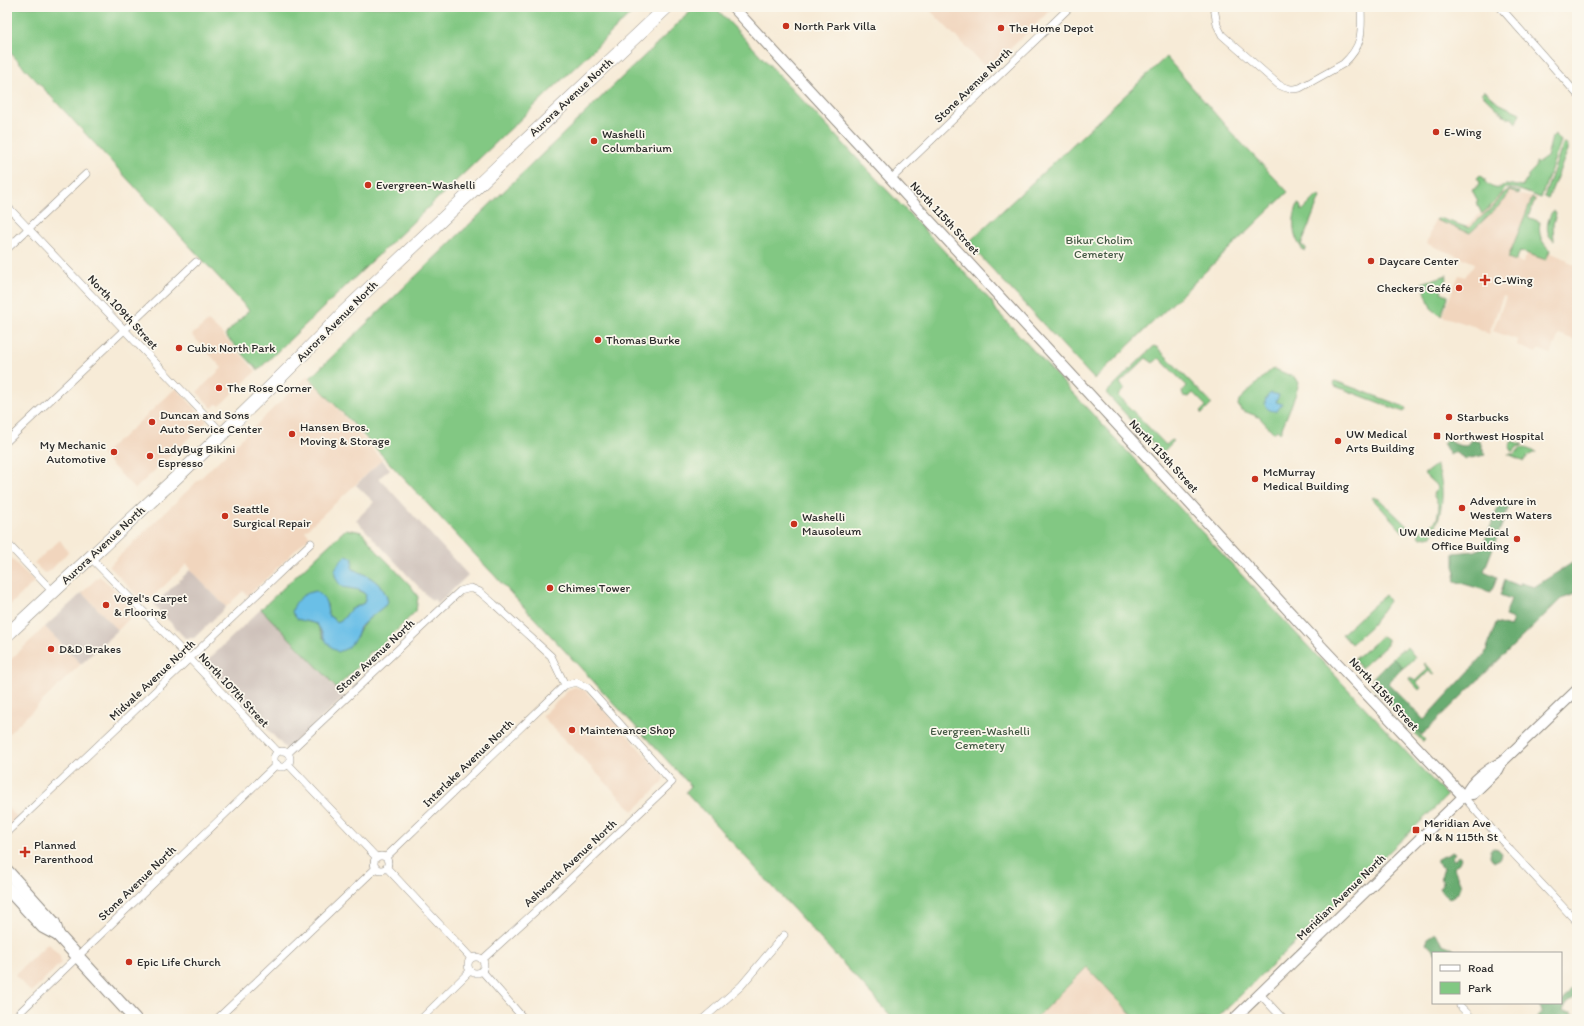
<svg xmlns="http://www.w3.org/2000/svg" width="1584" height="1026" viewBox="0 0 1584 1026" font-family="Itim,sans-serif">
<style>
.built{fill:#f1d5bd}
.industrial{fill:#cec1ba}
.green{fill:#82c883;stroke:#567a57;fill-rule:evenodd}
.forest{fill:#69ac71;stroke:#4a6c4e}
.water{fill:#6bbfe7;stroke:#4b7589}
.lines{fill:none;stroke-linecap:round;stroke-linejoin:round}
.street-casing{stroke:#918b81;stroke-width:8}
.secondary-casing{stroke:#918b81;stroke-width:12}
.primary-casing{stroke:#918b81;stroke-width:14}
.highway-casing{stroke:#918b81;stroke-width:14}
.street{stroke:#fff;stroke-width:7}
.secondary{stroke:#fff;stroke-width:10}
.primary{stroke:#fff;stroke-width:12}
.highway{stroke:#fff;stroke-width:13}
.poi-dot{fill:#c8321e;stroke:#fbf7ec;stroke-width:1.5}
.labels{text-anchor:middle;stroke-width:3.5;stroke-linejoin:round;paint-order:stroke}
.poi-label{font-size:12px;fill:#2b2b2b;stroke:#fbf7ec;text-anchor:start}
.street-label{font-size:12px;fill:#2b2b2b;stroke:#fbf7ec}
.park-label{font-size:12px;fill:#455a45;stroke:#fbf7ec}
</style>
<rect width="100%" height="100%" fill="#fbf7ec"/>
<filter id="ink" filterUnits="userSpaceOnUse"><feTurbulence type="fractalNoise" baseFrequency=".025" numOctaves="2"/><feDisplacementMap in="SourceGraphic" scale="8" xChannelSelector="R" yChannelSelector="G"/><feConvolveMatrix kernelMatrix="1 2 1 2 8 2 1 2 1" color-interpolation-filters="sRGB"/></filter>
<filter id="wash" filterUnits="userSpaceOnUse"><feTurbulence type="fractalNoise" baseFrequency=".012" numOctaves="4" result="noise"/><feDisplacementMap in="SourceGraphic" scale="16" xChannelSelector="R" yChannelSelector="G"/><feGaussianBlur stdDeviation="0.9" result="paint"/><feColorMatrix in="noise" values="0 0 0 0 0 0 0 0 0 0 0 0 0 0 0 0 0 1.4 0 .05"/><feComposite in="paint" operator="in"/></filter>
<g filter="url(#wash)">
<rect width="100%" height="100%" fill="#f7ebd7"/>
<g class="built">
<path d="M927,7h127l-66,63z"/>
<path d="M1509,191l11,4 17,3 -29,60 15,5 5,-10 18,7 3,-8 19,8 -1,2 10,4v75l-18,-7 -8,20 -13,-5 -2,4 -19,-8 1,-5 -25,-9 13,-34 -3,-1 -14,38 -13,-7 -34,-11 17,-41 6,2 10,-14 -48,-19 8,-25 31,8 37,-35 5,1z"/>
<path d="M208,321l13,12 35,38 -36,34 -4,-1 -4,4 -15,-16 25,-24 -30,-33z"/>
<path d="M308,375l74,85 -77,71 5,5 -62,60 -5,-5 -17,16 -36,-37 1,-1 -4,-5 -42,40 -36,-38z"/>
<path d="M176,388l31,33 -72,68 -33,-34 16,-15 3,-1z"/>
<path d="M60,540l8,12 -17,18 -1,-1 -4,4 -3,-1 -9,-9z"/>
<path d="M7,554l27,28 -27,26z"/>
<path d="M99,576l13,11 25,24 -19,19 -36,-37z"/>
<path d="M45,627l36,37 -74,71v-72z"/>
<path d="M575,687l9,3 34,35 43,48 3,5 -1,4 -30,29 -91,-95 28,-27z"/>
<path d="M7,807l10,10 -10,10z"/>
<path d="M48,943l12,13 1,7 -30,29 -16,-17z"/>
<path d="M1087,967l49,52h-101z"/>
</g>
<g class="industrial">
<path d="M382,460l8,9 -11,9 89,97 -30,29 -4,-5 -2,2 -76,-81 18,-18 -18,-17z"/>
<path d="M190,570l36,37 -32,31h-9l-31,-33z"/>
<path d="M82,593l36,37 -37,34 -36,-37z"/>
<path d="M261,609l70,71 -2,2 15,15 -57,53 -42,-45 -2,-5 -4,-1 -27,-30 1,-2 -6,-6z"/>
</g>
<g class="green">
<path d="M7,7h631l-380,363 -33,-35 24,-25 -242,-261z"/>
<path d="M695,7h20l277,295 2,6 453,488 -231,223h-80l-49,-52 -52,52h-141l-208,-227 5,-6 -381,-408z"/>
<path d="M1166,57l64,74 58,61 -194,187 -126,-136z"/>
<path d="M1484,90l16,14 20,9 -4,10 -4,-5h-5l-26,-25z"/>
<path d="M1555,134l6,7 -20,57 -24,-9 -12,-1 -12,16 -11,10 -6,-12 2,-1 -6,-11 4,-2 4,-6 -3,-4 3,-3 5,4v3c8,7 13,9 22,2l15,3 6,-9v-3l8,-8v-5l2,1 9,-6 5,-20z"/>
<path d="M1564,142l4,5v3l-20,49 -4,-2z"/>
<path d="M1510,190l9,2 -1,2 -9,-3 -4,9 -35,33 -34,-13 3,-2 30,10 25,-22 11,-14z"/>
<path d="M1317,196l3,1 -19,48 5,3v2l-2,1c-12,-14 -13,-30 -6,-47l2,1 2,6z"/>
<path d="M1532,198l3,1 -7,18 12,5c-2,12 1,20 10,28l-4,10 -26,-9 -4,10 -8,-3z"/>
<path d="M1554,211l2,3 -3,10 1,17c-10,-8 -7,-20 -2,-29z"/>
<path d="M1447,275l-6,17 6,3 1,2 -7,19 -10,-8 -9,-25z"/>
<path d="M1154,346l4,2 54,56 -10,10 -2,-2 6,-6 -13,-13 -4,4 -6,-1 -1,-4 5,-6 -28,-28 -6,5 -7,-5 -26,25 4,6 -6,7 48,49 6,-5 2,1 -12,12 -56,-60z"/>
<path d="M1275,369l21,9 3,5 -4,13 -15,37 -3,-3 -3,3 -15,-16 -18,-7 -3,-5 1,-5 32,-30z"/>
<path d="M1335,381l70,26 1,3 -2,2 -69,-26 -2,-4z"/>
<path d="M1512,441l11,4 -6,2 -3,4h-3l-2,-4z"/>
<path d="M1520,448h5l11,4 -7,3 -5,6 -16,-7h7z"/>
<path d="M1436,465c11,23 6,48 -4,71l-11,2 -3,-2 3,-6 11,-5 5,-6 2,-13 -6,-12 5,-7 -14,-13z"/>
<path d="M1374,497l5,2 29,28 -5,5 -31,-34z"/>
<path d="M346,529l16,3 14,18 35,36 7,11 -2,14 -40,40 -7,1 -2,6 -31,30 -7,-7 1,-1 -69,-71zM346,556l6,13c18,7 33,15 36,34 -12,10 -26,18 -31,33l-34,2 -6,-14 -10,-3 20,-17 1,11 10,7 5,-3 7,-9 14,-7 3,-8 -7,-4z"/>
<path d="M1385,595l4,6 -18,25 -20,18 -9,-10z"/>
<path d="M1382,636l5,3v6l-26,23 -7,-8z"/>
<path d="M1407,647l8,10 -3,4 -9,7 -10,-11 8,-7h3z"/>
<path d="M1425,663l10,11 -1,1 -5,-4 -12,12 4,5 -2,2 -10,-11 1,-2 5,4 13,-12 -4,-5z"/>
<path d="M1373,684l52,56 -2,2 -52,-57z"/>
</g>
<g class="forest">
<path d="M1448,439c6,5 10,7 19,7l5,-6 8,2 5,13 -19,4 -12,-7 -4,3 -7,-12z"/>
<path d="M1501,500l9,4 -26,67 13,6 -6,15 -37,-11 2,-9 -2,-6v-13l21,-2 7,-3z"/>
<path d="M1577,560v31l-7,5 -9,3 -139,136 -50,-54 1,-4 20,-20 10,11 -15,15 36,37 61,-66 11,-31 14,4 3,-8 -8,-3 6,-17 -11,-4 5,-15 15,6 1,-3 13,4z"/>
<path d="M1494,848l4,1 4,4 -1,4 -7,5 -4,-6 1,-6z"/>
<path d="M1452,851l3,2 -4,5 4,2 3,-4 3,2 -2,5 -5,5 7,17 -2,7 -10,7 -6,-5 -4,-6 4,-6 -2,-4 3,-10 -7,-5v-4l10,-4z"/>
<path d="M1436,933c7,18 11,8 21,20h-22c-2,-4 -6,-6 -9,-10l2,-5z"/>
<path d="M1577,987v8l-12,11 -2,5 8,1 6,5v2h-41l6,-8 -4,-8h23l10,-14z"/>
</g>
<g class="water">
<path d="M1271,393l8,2 -3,7 6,2 -5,7c-13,1 -16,-11 -6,-18z"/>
<path d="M346,556l7,2 -1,11c18,7 33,15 36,34l-21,17 -7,7 -3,9 -9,12 -10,4c-16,-11 -12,-14 -21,-28l-20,-5 -5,-7c3,-13 12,-19 24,-21 10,7 11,12 12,24l9,7 6,-3 7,-9 14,-7 2,-8 -6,-5 -18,-3c-12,-14 -8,-20 4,-31z"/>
</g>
</g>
<g filter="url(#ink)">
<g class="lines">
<defs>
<g id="street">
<path d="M1214,7l3,18 5,10 57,50c8,4 13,5 21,3l43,-24c20,-18 19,-32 18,-57"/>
<path d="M1500,7l77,87"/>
<path d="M891,179l179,-172"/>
<path d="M7,206l215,227"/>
<path d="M7,249l79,-75"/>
<path d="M7,441l189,-179"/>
<path d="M7,543l46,49"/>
<path d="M90,557l100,102 88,93"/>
<circle cx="282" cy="759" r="8"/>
<path d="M288,753l172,-162 11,-3 9,4 14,12 57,52 14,29"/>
<path d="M288,764l88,93"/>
<path d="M1463,796l48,55 66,71"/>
<path d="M7,832l304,-289"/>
<circle cx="381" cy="863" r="7"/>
<path d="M386,857l179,-172 11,-3 12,6 84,94 -121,115 -69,63"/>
<path d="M387,868l84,90"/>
<circle cx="476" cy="965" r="8"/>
<path d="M482,971l42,48"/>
<path d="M1260,994l23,25"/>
<path d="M1460,1006l13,13"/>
<path d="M13,1019l264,-255"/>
<path d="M217,1019l159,-151"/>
<path d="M421,1019l49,-48"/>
<path d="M703,1019l38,-33 43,-51"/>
</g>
<g id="secondary">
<path d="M733,7l587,638 143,151"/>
<path d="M1466,794h7l25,-24 4,-8 75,-72"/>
<path d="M1234,1019l232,-225c6,-14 23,-26 36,-32"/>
</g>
<g id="primary">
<path d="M7,871l47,52 4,12"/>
<path d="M7,888l36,39 15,8 77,84"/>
</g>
<path id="highway" d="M7,635c113,-106 230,-210 337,-323l323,-305"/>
</defs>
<use href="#street" class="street-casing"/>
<use href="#secondary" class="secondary-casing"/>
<use href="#primary" class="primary-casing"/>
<use href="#highway" class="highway-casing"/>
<use href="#street" class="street"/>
<use href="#secondary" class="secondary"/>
<use href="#primary" class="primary"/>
<use href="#highway" class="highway"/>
</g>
</g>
<g class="poi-dot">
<circle cx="786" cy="26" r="4"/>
<circle cx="1001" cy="28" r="4"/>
<circle cx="1436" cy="132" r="4"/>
<circle cx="594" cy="141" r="4"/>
<circle cx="368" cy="185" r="4"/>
<circle cx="1371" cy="261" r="4"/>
<path d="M1483 274h4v4h4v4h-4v4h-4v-4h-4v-4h4z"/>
<circle cx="1459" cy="288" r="4"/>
<circle cx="598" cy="340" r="4"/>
<circle cx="179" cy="348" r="4"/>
<circle cx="219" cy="388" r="4"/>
<circle cx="1449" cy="417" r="4"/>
<circle cx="152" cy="422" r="4"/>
<circle cx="292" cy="434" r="4"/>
<rect x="1433" y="432" width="8" height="8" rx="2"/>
<circle cx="1338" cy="441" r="4"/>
<circle cx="114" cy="452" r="4"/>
<circle cx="150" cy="456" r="4"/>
<circle cx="1255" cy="479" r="4"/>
<circle cx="1462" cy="508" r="4"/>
<circle cx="225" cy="516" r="4"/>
<circle cx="794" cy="524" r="4"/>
<circle cx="1517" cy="539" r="4"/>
<circle cx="550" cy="588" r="4"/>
<circle cx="106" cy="605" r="4"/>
<circle cx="51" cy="649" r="4"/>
<circle cx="572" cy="730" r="4"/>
<rect x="1412" y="826" width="8" height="8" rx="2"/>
<path d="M23 846h4v4h4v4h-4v4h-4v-4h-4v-4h4z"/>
<circle cx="129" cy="962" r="4"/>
</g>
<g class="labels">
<g class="poi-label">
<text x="794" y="30">North Park Villa</text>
<text x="1009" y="32">The Home Depot</text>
<text x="1444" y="136">E-Wing</text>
<text x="602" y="138">Washelli<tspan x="602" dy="14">Columbarium</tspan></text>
<text x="376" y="189">Evergreen-Washelli</text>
<text x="1379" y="265">Daycare Center</text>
<text x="1494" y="284">C-Wing</text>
<text x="1451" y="292" text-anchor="end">Checkers Café</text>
<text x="606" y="344">Thomas Burke</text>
<text x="187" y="352">Cubix North Park</text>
<text x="227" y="392">The Rose Corner</text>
<text x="160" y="419">Duncan and Sons<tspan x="160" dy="14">Auto Service Center</tspan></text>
<text x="1457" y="421">Starbucks</text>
<text x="300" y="431">Hansen Bros.<tspan x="300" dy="14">Moving &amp; Storage</tspan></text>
<text x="1346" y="438">UW Medical<tspan x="1346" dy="14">Arts Building</tspan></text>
<text x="1445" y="440">Northwest Hospital</text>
<text x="106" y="449" text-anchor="end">My Mechanic<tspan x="106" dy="14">Automotive</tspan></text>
<text x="158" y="453">LadyBug Bikini<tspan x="158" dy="14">Espresso</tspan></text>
<text x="1263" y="476">McMurray<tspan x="1263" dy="14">Medical Building</tspan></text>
<text x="1470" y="505">Adventure in<tspan x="1470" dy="14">Western Waters</tspan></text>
<text x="233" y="513">Seattle<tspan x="233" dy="14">Surgical Repair</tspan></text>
<text x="802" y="521">Washelli<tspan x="802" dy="14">Mausoleum</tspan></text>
<text x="1509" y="536" text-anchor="end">UW Medicine Medical<tspan x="1509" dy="14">Office Building</tspan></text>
<text x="558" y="592">Chimes Tower</text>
<text x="114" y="602">Vogel's Carpet<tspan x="114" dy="14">&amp; Flooring</tspan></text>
<text x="59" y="653">D&amp;D Brakes</text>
<text x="580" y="734">Maintenance Shop</text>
<text x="1424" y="827">Meridian Ave<tspan x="1424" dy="14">N &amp; N 115th St</tspan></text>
<text x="34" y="849">Planned<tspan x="34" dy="14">Parenthood</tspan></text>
<text x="137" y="966">Epic Life Church</text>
</g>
<g class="street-label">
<text transform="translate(973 85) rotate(-44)" y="4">Stone Avenue North</text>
<text transform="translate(571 97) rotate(-43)" y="4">Aurora Avenue North</text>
<text transform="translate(945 218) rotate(47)" y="4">North 115th Street</text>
<text transform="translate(123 312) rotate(47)" y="4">North 109th Street</text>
<text transform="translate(337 321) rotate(-45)" y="4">Aurora Avenue North</text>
<text transform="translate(1164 456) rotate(47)" y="4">North 115th Street</text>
<text transform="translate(103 545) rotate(-43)" y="4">Aurora Avenue North</text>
<text transform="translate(375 656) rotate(-43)" y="4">Stone Avenue North</text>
<text transform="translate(152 680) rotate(-43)" y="4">Midvale Avenue North</text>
<text transform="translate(234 690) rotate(47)" y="4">North 107th Street</text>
<text transform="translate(1384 694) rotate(47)" y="4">North 115th Street</text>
<text transform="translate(468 763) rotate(-44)" y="4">Interlake Avenue North</text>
<text transform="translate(570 863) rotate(-43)" y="4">Ashworth Avenue North</text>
<text transform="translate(137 883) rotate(-44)" y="4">Stone Avenue North</text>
<text transform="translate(1341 897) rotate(-44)" y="4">Meridian Avenue North</text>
</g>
<g class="park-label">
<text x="1099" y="244">Bikur Cholim<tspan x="1099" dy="14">Cemetery</tspan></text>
<text x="980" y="735">Evergreen-Washelli<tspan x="980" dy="14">Cemetery</tspan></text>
</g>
</g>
<rect width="1584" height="1026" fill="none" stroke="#fbf7ec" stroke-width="24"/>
<rect x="1432" y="952" width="130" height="52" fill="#fbf7ec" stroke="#a8a59f"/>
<rect x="1440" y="965" width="20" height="6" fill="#ffffff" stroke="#a8a59f"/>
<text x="1468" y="972" font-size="12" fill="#2b2b2b">Road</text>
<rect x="1440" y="982" width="20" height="12" fill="#82c883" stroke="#a8a59f"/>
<text x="1468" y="992" font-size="12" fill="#2b2b2b">Park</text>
</svg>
